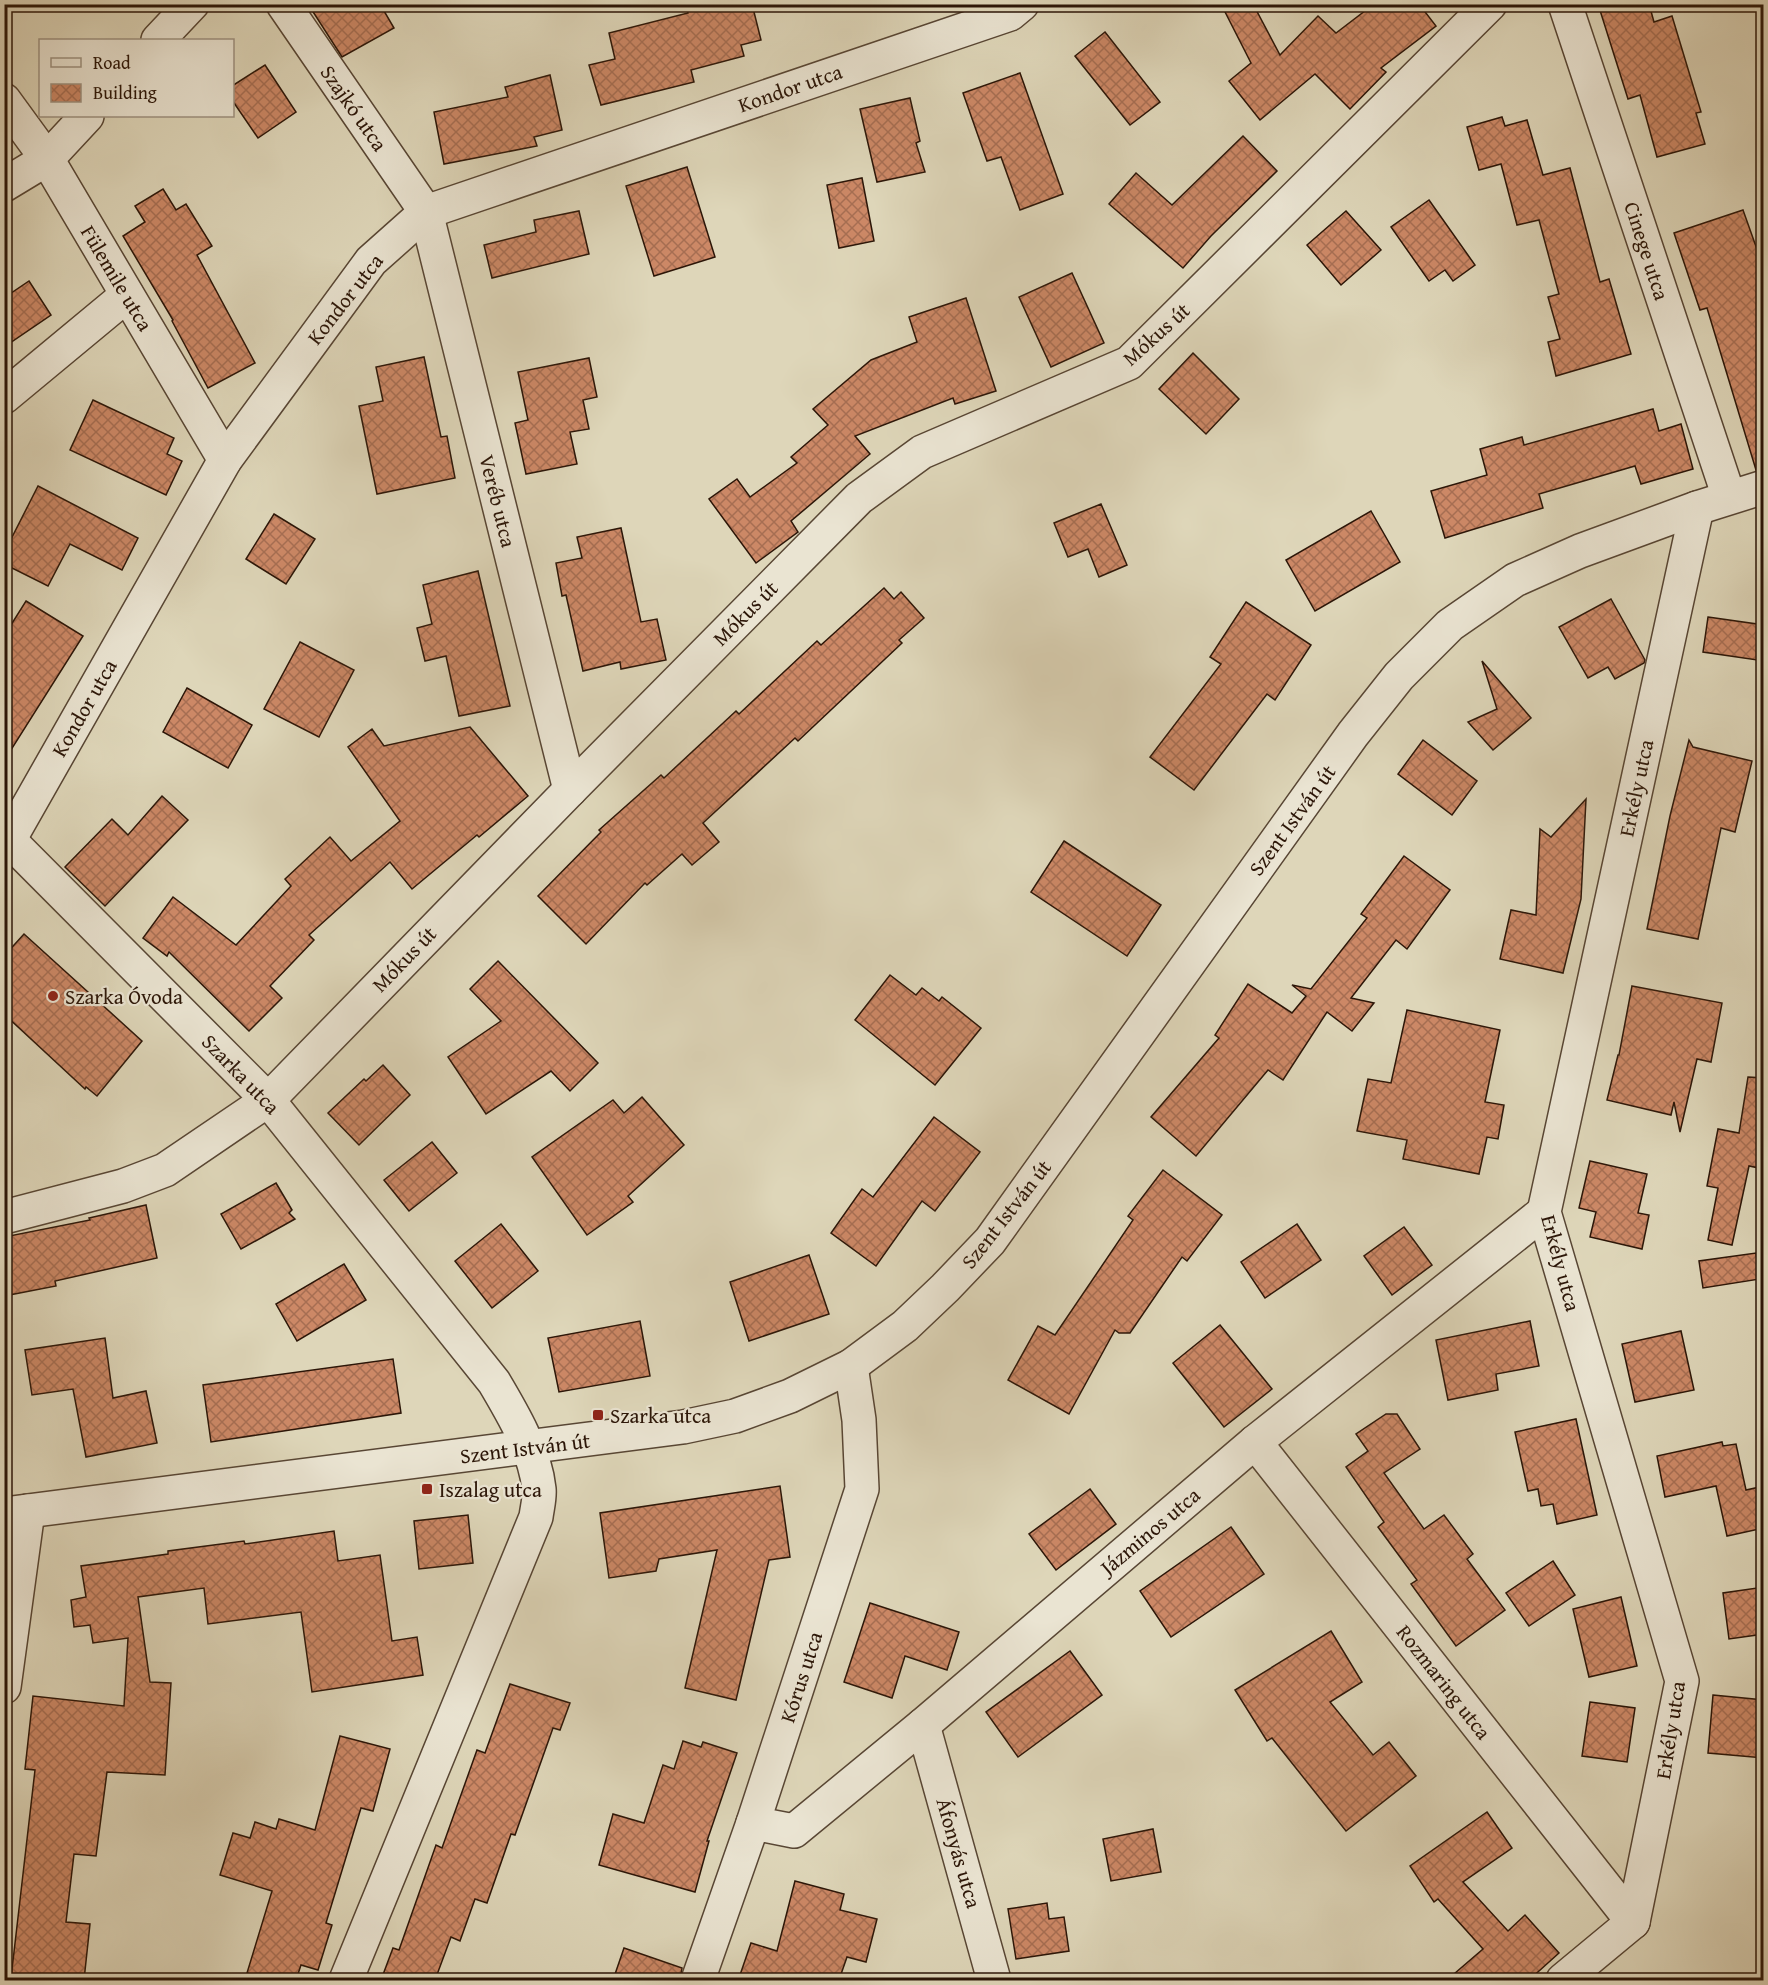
<svg xmlns="http://www.w3.org/2000/svg" width="1768" height="1985" font-family="'Gentium Book Plus',serif">
	<defs>
		<pattern id="building-cross-hatch" width="8" height="8" patternUnits="userSpaceOnUse" patternTransform="scale(1.5)"><rect width="8" height="8" fill="#c86"/><path d="M0 0l8 8M0 8l8-8" fill="none" stroke="#a66e52"/></pattern>
	</defs>
	<rect width="100%" height="100%" fill="#ded6b9"/>
	<filter id="stains"><feTurbulence type="fractalNoise" baseFrequency=".00333" numOctaves="4"/><feColorMatrix values="0 0 0 0 .2 0 0 0 0 .09 0 0 0 0 .02 0 0 0 .5 -.17"/></filter>
	<radialGradient id="worn" r=".72"><stop offset=".6" stop-color="#630" stop-opacity="0"/><stop offset="1" stop-color="#630" stop-opacity=".3"/></radialGradient>
	<!-- building -->
	<g fill="url(#building-cross-hatch)" stroke="#2c1608" stroke-width="1.5">
		<polygon points="308,4 380,4 394,28 342,57"/>
		<polygon points="686,4 752,4 761,40 741,45 744,56 691,70 694,82 601,105 589,65 615,59 609,33 688,13"/>
		<polygon points="1221,4 1253,4 1280,55 1318,16 1336,33 1374,4 1419,4 1436,26 1381,68 1386,72 1350,109 1315,74 1260,120 1229,81 1251,63"/>
		<polygon points="1598,4 1649,4 1654,22 1672,16 1701,112 1696,113 1705,144 1657,157 1640,95 1628,99"/>
		<polygon points="1105,32 1160,102 1130,125 1075,56"/>
		<polygon points="265,65 296,112 258,138 232,100 232,86"/>
		<polygon points="1020,73 1063,194 1020,210 1001,157 987,161 963,93"/>
		<polygon points="550,75 562,130 534,137 537,146 444,164 434,112 508,97 505,87"/>
		<polygon points="910,98 920,141 916,143 925,172 877,182 860,109"/>
		<polygon points="1502,117 1505,126 1527,120 1543,175 1570,168 1600,282 1609,279 1631,354 1556,376 1548,342 1560,339 1548,297 1559,294 1539,220 1517,225 1501,164 1479,170 1467,127"/>
		<polygon points="1243,136 1277,171 1211,236 1183,268 1109,204 1136,173 1172,205"/>
		<polygon points="687,167 715,257 654,276 626,186"/>
		<polygon points="862,178 874,241 839,248 827,185"/>
		<polygon points="163,189 176,210 186,204 212,246 197,255 255,363 208,388 172,321 173,320 123,236 145,222 135,206"/>
		<polygon points="1429,200 1475,265 1453,281 1445,270 1429,281 1391,227"/>
		<polygon points="1743,210 1764,269 1764,469 1756,470 1707,308 1700,310 1674,233"/>
		<polygon points="579,211 589,254 492,278 484,245 536,232 534,220"/>
		<polygon points="1346,211 1381,250 1341,285 1307,245"/>
		<polygon points="1072,273 1104,343 1051,367 1019,297"/>
		<polygon points="29,281 51,315 4,347 4,298"/>
		<polygon points="966,298 996,391 955,404 953,398 855,436 870,454 791,521 798,532 756,563 709,499 737,479 750,497 797,463 791,457 828,425 813,409 871,360 917,342 909,317"/>
		<polygon points="1193,353 1239,399 1206,434 1159,389"/>
		<polygon points="424,357 441,437 447,436 455,478 377,494 359,406 383,401 376,367"/>
		<polygon points="589,358 597,397 583,400 589,429 570,432 577,464 526,474 515,423 528,420 518,372"/>
		<polygon points="93,400 174,438 167,454 182,461 166,495 70,450"/>
		<polygon points="1653,409 1659,431 1681,424 1693,469 1641,484 1635,466 1539,494 1543,508 1445,538 1431,491 1487,475 1480,449 1522,437 1524,445"/>
		<polygon points="38,486 138,538 122,570 70,544 48,586 4,564 4,553"/>
		<polygon points="1101,504 1127,565 1099,577 1088,549 1068,557 1054,523"/>
		<polygon points="1371,511 1400,562 1315,611 1286,560"/>
		<polygon points="274,514 315,539 286,584 246,559"/>
		<polygon points="621,528 641,622 657,619 666,660 621,669 620,662 583,671 566,595 562,596 556,563 582,558 577,537"/>
		<polygon points="478,571 510,706 459,716 446,656 425,661 417,628 432,624 423,585"/>
		<polygon points="884,588 894,599 901,592 924,618 899,640 902,643 798,741 795,738 703,823 719,842 692,865 682,854 647,885 645,883 586,944 538,896 601,832 599,830 661,775 664,778 736,711 739,714 817,641 821,645"/>
		<polygon points="1611,599 1645,660 1644,663 1615,679 1608,667 1588,678 1559,627"/>
		<polygon points="26,601 83,636 4,761 4,636"/>
		<polygon points="1246,602 1311,645 1275,700 1267,694 1194,790 1150,757 1221,664 1210,657"/>
		<polygon points="1708,617 1764,625 1764,661 1703,652"/>
		<polygon points="300,642 354,670 319,737 264,709"/>
		<polygon points="1482,661 1531,718 1493,750 1468,722 1497,709"/>
		<polygon points="187,688 252,725 228,768 163,732"/>
		<polygon points="470,727 528,796 479,837 477,835 412,889 390,862 309,935 314,940 270,986 282,998 249,1031 169,952 167,956 143,938 173,897 236,945 291,886 285,879 330,837 351,861 400,821 348,747 372,729 384,746"/>
		<polygon points="1423,740 1477,781 1452,815 1398,774"/>
		<polygon points="1689,740 1693,747 1752,761 1735,832 1721,828 1698,939 1647,929 1670,816"/>
		<polygon points="162,796 188,820 105,906 65,867 112,819 128,835"/>
		<polygon points="1586,799 1581,899 1563,973 1500,959 1511,910 1536,915 1540,829 1551,837"/>
		<polygon points="1064,841 1161,905 1127,956 1031,892"/>
		<polygon points="1404,856 1450,890 1407,949 1396,940 1351,998 1374,1003 1352,1031 1327,1012 1283,1080 1268,1070 1196,1156 1151,1117 1219,1038 1215,1035 1248,984 1292,1013 1306,996 1292,985 1311,989 1367,918 1361,914"/>
		<polygon points="24,934 142,1041 97,1096 86,1087 85,1089 4,1014 4,956"/>
		<polygon points="498,961 598,1063 570,1091 551,1071 486,1114 448,1057 501,1021 470,989"/>
		<polygon points="890,975 916,995 922,988 939,1001 942,997 981,1028 935,1085 855,1020"/>
		<polygon points="1632,986 1722,1003 1711,1062 1697,1059 1680,1132 1674,1102 1671,1115 1607,1100 1618,1055 1619,1055"/>
		<polygon points="1407,1010 1500,1030 1485,1102 1504,1105 1498,1139 1487,1137 1479,1174 1403,1159 1407,1140 1357,1131 1368,1079 1391,1083"/>
		<polygon points="383,1065 410,1095 359,1145 328,1113 364,1079 366,1081"/>
		<polygon points="1748,1077 1764,1078 1764,1146 1759,1168 1749,1166 1732,1245 1708,1240 1718,1188 1707,1186 1718,1129 1739,1133"/>
		<polygon points="642,1097 684,1145 628,1196 633,1202 587,1235 532,1157 613,1100 624,1113"/>
		<polygon points="934,1117 980,1152 935,1211 922,1201 876,1266 831,1233 862,1189 873,1197"/>
		<polygon points="432,1142 457,1173 409,1211 384,1180"/>
		<polygon points="1590,1161 1647,1174 1638,1213 1649,1215 1642,1249 1590,1237 1596,1212 1579,1208"/>
		<polygon points="1163,1170 1222,1215 1187,1261 1182,1257 1130,1333 1119,1333 1115,1330 1069,1414 1008,1380 1038,1326 1055,1335 1133,1220 1128,1216"/>
		<polygon points="276,1183 292,1210 289,1213 295,1219 241,1249 221,1214"/>
		<polygon points="146,1205 157,1258 55,1281 56,1286 4,1296 4,1237 90,1220 89,1218"/>
		<polygon points="501,1224 538,1271 492,1308 455,1261"/>
		<polygon points="1297,1224 1321,1260 1265,1298 1241,1262"/>
		<polygon points="1404,1227 1432,1265 1392,1295 1364,1256"/>
		<polygon points="1756,1253 1760,1279 1703,1288 1699,1261"/>
		<polygon points="809,1255 829,1314 749,1341 730,1282"/>
		<polygon points="344,1264 366,1300 297,1341 276,1304"/>
		<polygon points="640,1321 650,1376 559,1392 548,1338"/>
		<polygon points="1530,1321 1539,1366 1496,1374 1498,1390 1448,1400 1436,1340"/>
		<polygon points="1220,1325 1272,1389 1224,1427 1173,1363"/>
		<polygon points="1681,1331 1694,1390 1635,1402 1622,1344"/>
		<polygon points="105,1338 113,1398 146,1391 157,1443 86,1457 73,1389 32,1395 25,1350"/>
		<polygon points="393,1359 401,1413 211,1442 203,1385"/>
		<polygon points="1386,1414 1397,1414 1420,1449 1384,1473 1424,1529 1444,1515 1473,1554 1467,1559 1505,1610 1456,1646 1411,1584 1417,1580 1378,1527 1384,1522 1346,1467 1368,1451 1356,1434"/>
		<polygon points="1576,1419 1597,1515 1557,1524 1553,1504 1541,1506 1538,1489 1528,1491 1515,1432"/>
		<polygon points="1722,1442 1723,1446 1736,1444 1746,1490 1764,1486 1764,1528 1727,1536 1716,1486 1665,1497 1657,1456"/>
		<polygon points="780,1486 790,1557 769,1560 736,1700 685,1688 717,1550 659,1559 656,1571 609,1578 600,1513"/>
		<polygon points="1090,1489 1116,1524 1056,1570 1029,1534"/>
		<polygon points="468,1515 473,1563 419,1569 414,1521"/>
		<polygon points="1231,1527 1264,1574 1171,1637 1140,1591"/>
		<polygon points="334,1531 338,1561 380,1555 392,1641 417,1637 423,1675 312,1692 301,1612 208,1624 204,1588 138,1597 150,1682 171,1683 165,1775 107,1772 96,1856 74,1854 66,1922 90,1924 84,1980 36,1980 11,1978 35,1770 25,1769 33,1696 124,1706 128,1638 93,1643 90,1625 74,1627 71,1600 86,1597 81,1566 168,1554 168,1551 244,1541 245,1544"/>
		<polygon points="1553,1561 1575,1595 1529,1626 1506,1593"/>
		<polygon points="1764,1587 1764,1634 1729,1639 1723,1593"/>
		<polygon points="1621,1597 1637,1666 1589,1677 1573,1609"/>
		<polygon points="870,1603 959,1632 947,1670 905,1656 892,1698 844,1682"/>
		<polygon points="1331,1631 1362,1682 1330,1702 1373,1755 1389,1742 1416,1776 1346,1831 1272,1738 1267,1741 1235,1690"/>
		<polygon points="1070,1651 1102,1695 1018,1757 986,1712"/>
		<polygon points="510,1684 570,1703 560,1730 553,1728 515,1835 511,1834 487,1903 475,1899 460,1941 451,1937 435,1980 381,1980 393,1948 399,1950 436,1845 442,1848 477,1750 485,1753"/>
		<polygon points="1713,1695 1764,1700 1764,1758 1708,1753"/>
		<polygon points="1590,1702 1635,1708 1627,1762 1582,1756"/>
		<polygon points="340,1736 390,1749 373,1811 361,1808 326,1923 332,1925 318,1970 301,1965 296,1980 269,1980 247,1973 272,1891 220,1875 233,1833 250,1838 255,1822 276,1829 279,1819 315,1830"/>
		<polygon points="683,1741 701,1747 703,1742 737,1753 707,1841 709,1841 695,1892 599,1865 613,1814 644,1823 663,1765 674,1769"/>
		<polygon points="1487,1812 1512,1848 1463,1882 1508,1931 1525,1915 1559,1953 1529,1980 1447,1980 1483,1949 1438,1899 1434,1902 1410,1866"/>
		<polygon points="1153,1829 1161,1872 1111,1881 1103,1839"/>
		<polygon points="795,1881 844,1894 840,1910 877,1919 866,1962 847,1957 839,1980 758,1980 740,1975 751,1943 777,1951"/>
		<polygon points="1047,1903 1049,1919 1064,1917 1069,1951 1016,1959 1008,1909"/>
		<polygon points="624,1948 682,1968 680,1980 613,1980"/>
	</g>
	<g fill="none" stroke-linecap="round" stroke-linejoin="round">
		<defs>
			<g id="minor">
				<polyline points="283,4 426,212 570,790"/>
				<polyline points="1565,4 1729,497"/>
				<polyline points="158,40 192,4"/>
				<polyline points="4,100 47,159 225,460"/>
				<polyline points="4,185 47,159 87,116"/>
				<polyline points="4,397 127,295"/>
				<path d="M 9,840 L 268,1100 L 494,1382 C 513,1414 535,1451 539,1489 C 540,1498 537,1508 536,1517 L 346,1980"/>
				<polyline points="4,843 9,840 225,460 371,261 426,212 1010,14 1022,4"/>
				<polyline points="4,1217 123,1186 165,1170 268,1100 570,790 859,498 922,452 1129,363 1490,4"/>
				<polyline points="1255,1442 1633,1922"/>
				<polyline points="4,1687 28,1511"/>
				<polyline points="923,1725 994,1980"/>
				<polyline points="753,1823 794,1831 923,1725 1255,1442 1544,1212"/>
				<polyline points="698,1980 753,1823 862,1489 859,1420 851,1366"/>
				<polyline points="1563,1980 1633,1922 1682,1681 1544,1212 1697,508"/>
			</g>
			<polyline id="tertiary" points="4,1514 683,1427 735,1416 790,1396 851,1366 905,1326 945,1288 990,1241 1353,734 1399,676 1450,625 1515,580 1580,551 1697,508 1764,487"/>
		</defs>
		<!-- minor casing -->
		<use href="#minor" stroke="#584634" stroke-width="36"/>
		<!-- tertiary casing -->
		<use href="#tertiary" stroke="#584634" stroke-width="36"/>
		<!-- minor -->
		<use href="#minor" stroke="#eae4d2" stroke-width="33"/>
		<!-- tertiary -->
		<use href="#tertiary" stroke="#eae4d2" stroke-width="33"/>
	</g>
	<!-- markers -->
	<g fill="#8f2418" stroke="#eae4d2" stroke-width="2">
		<circle cx="53" cy="996" r="6"/>
		<rect x="592" y="1409" width="12" height="12" rx="3"/>
		<rect x="421" y="1483" width="12" height="12" rx="3"/>
	</g>
	<g text-anchor="middle" dominant-baseline="central" stroke-width="4.5" stroke-linejoin="round" paint-order="stroke">
		<!-- street labels -->
		<g font-size="21" fill="#2c1608" stroke="#eae4d2">
			<text transform="translate(790 88) rotate(-19)">Kondor utca</text>
			<text transform="translate(354 108) rotate(55)">Szajkó utca</text>
			<text transform="translate(1647 251) rotate(72)">Cinege utca</text>
			<text transform="translate(117 278) rotate(59)">Fülemile utca</text>
			<text transform="translate(345 299) rotate(-52)">Kondor utca</text>
			<text transform="translate(1156 334) rotate(-42)">Mókus út</text>
			<text transform="translate(498 501) rotate(76)">Veréb utca</text>
			<text transform="translate(745 613) rotate(-45)">Mókus út</text>
			<text transform="translate(84 708) rotate(-60)">Kondor utca</text>
			<text transform="translate(1636 788) rotate(-78)">Erkély utca</text>
			<text transform="translate(1292 820) rotate(-54)">Szent István út</text>
			<text transform="translate(404 959) rotate(-46)">Mókus út</text>
			<text transform="translate(241 1074) rotate(46)">Szarka utca</text>
			<text transform="translate(1006 1214) rotate(-52)">Szent István út</text>
			<text transform="translate(1561 1263) rotate(75)">Erkély utca</text>
			<text transform="translate(525 1448) rotate(-7)">Szent István út</text>
			<text transform="translate(1150 1531) rotate(-40)">Jázminos utca</text>
			<text transform="translate(801 1677) rotate(-72)">Kórus utca</text>
			<text transform="translate(1444 1682) rotate(52)">Rozmaring utca</text>
			<text transform="translate(1670 1730) rotate(-81)">Erkély utca</text>
			<text transform="translate(959 1853) rotate(74)">Áfonyás utca</text>
		</g>
		<!-- poi labels -->
		<g font-size="21" fill="#2c1608" stroke="#eae4d2" text-anchor="start">
			<text x="65" y="996">Szarka Óvoda</text>
			<text x="610" y="1415">Szarka utca</text>
			<text x="439" y="1489">Iszalag utca</text>
		</g>
	</g>
	<!-- margin -->
	<rect width="1768" height="1985" fill="none" stroke="#ded6b9" stroke-width="24"/>
	<rect x="6" y="6" width="1756" height="1973" fill="none" stroke="#2c1608" stroke-width="3"/>
	<rect x="12" y="12" width="1744" height="1961" fill="none" stroke="#2c1608" stroke-width="1.5"/>
	<!-- legend -->
	<rect x="39" y="39" width="195" height="78" fill="#eae4d2" stroke="#9e9281" stroke-width="1.5"/>
	<rect x="51" y="58" width="30" height="9" fill="#eae4d2" stroke="#9e9281" stroke-width="1.5"/>
	<text x="93" y="69" font-size="18" fill="#2c1608">Road</text>
	<rect x="51" y="84" width="30" height="18" fill="url(#building-cross-hatch)" stroke="#9e9281" stroke-width="1.5"/>
	<text x="93" y="99" font-size="18" fill="#2c1608">Building</text>
	<rect width="100%" height="100%" filter="url(#stains)"/>
	<rect width="100%" height="100%" fill="url(#worn)"/>
</svg>
